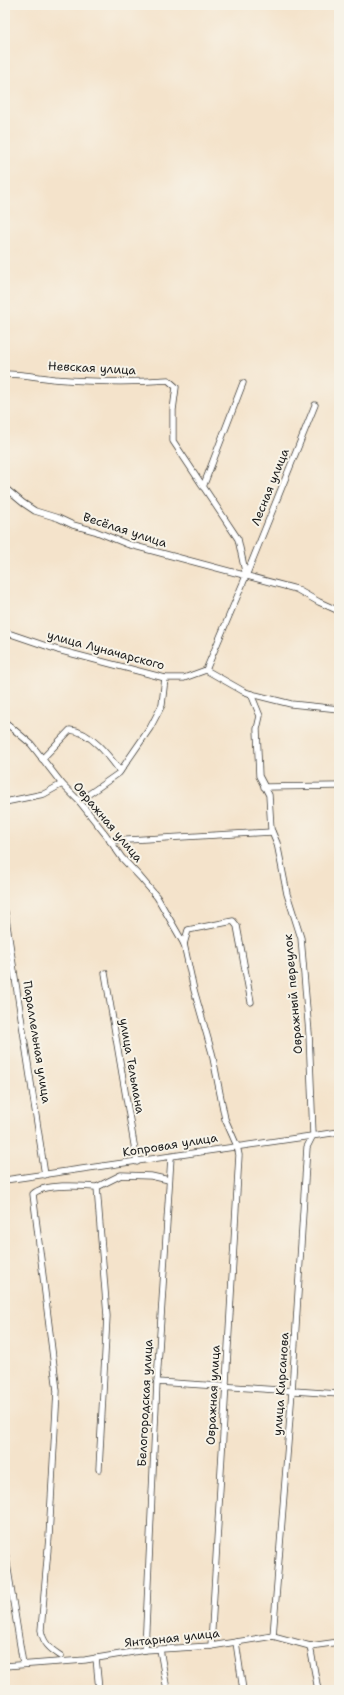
<svg xmlns="http://www.w3.org/2000/svg" width="344" height="1695" font-family="'Shantell Sans',sans-serif">
	<rect width="100%" height="100%" fill="#f7f3e8"/>
	<filter id="ink" filterUnits="userSpaceOnUse"><feTurbulence type="fractalNoise" baseFrequency=".025" numOctaves="2"/><feDisplacementMap in="SourceGraphic" scale="8" xChannelSelector="R" yChannelSelector="G"/><feConvolveMatrix kernelMatrix="1 2 1 2 8 2 1 2 1" color-interpolation-filters="sRGB"/></filter>
	<filter id="wash" filterUnits="userSpaceOnUse"><feTurbulence type="fractalNoise" baseFrequency=".012" numOctaves="4" result="noise"/><feDisplacementMap in="SourceGraphic" scale="16" xChannelSelector="R" yChannelSelector="G"/><feGaussianBlur stdDeviation="0.9" result="paint"/><feColorMatrix in="noise" values="0 0 0 0 0 0 0 0 0 0 0 0 0 0 0 0 0 1.4 0 .05"/><feComposite in="paint" operator="in"/></filter>
	<g filter="url(#wash)">
		<rect width="100%" height="100%" fill="#f4e3cb"/>
	</g>
	<g filter="url(#ink)">
		<g fill="none" stroke-linecap="round" stroke-linejoin="round">
			<defs>
				<g id="minor">
					<path d="M 5,374 C 22,374 37,377 54,379 C 92,382 130,383 168,380 L 176,387 L 173,410 L 173,441 L 238,539 L 246,576"/>
					<polyline points="203,487 243,383"/>
					<polyline points="5,488 23,503 35,511 58,518 73,525 95,531 127,544 296,589 319,602 339,611"/>
					<polyline points="5,632 58,650 165,678 184,678 206,670 243,691 251,694 291,704 339,709"/>
					<polyline points="206,670 246,576 315,405"/>
					<polyline points="251,694 260,716 257,729 259,776 269,795 271,829 277,843 287,894 301,938 309,1033 313,1135 307,1147 292,1391 273,1636"/>
					<polyline points="5,722 31,744 62,784 79,801 106,835 122,858 140,877 157,897 184,944"/>
					<path d="M 42,759 L 70,730 C 90,731 109,756 120,771"/>
					<polyline points="264,787 339,786"/>
					<polyline points="79,801 119,773 150,728 162,705 165,678"/>
					<polyline points="5,802 44,794 62,784"/>
					<polyline points="110,841 272,832"/>
					<polyline points="5,912 45,1175"/>
					<polyline points="105,973 137,1162"/>
					<polyline points="5,1180 339,1132"/>
					<polyline points="157,1382 339,1394"/>
					<polyline points="99,1469 107,1316 97,1187 121,1175 151,1176 169,1180"/>
					<polyline points="5,1551 23,1664"/>
					<polyline points="236,1642 243,1690"/>
					<polyline points="211,1646 239,1155 237,1146 225,1119 212,1053 194,990 184,944 188,930 233,921 237,926 251,1002"/>
					<polyline points="310,1646 318,1690"/>
					<polyline points="160,1649 167,1690"/>
					<polyline points="145,1650 157,1382 171,1157"/>
					<path d="M 61,1656 C 50,1649 43,1643 41,1630 L 49,1537 L 57,1391 L 33,1194 C 44,1183 82,1186 97,1187"/>
					<polyline points="96,1658 99,1690"/>
					<polyline points="5,1666 85,1660 145,1650 211,1646 273,1636 310,1646 339,1642"/>
				</g>
			</defs>
			<!-- minor casing -->
			<use href="#minor" stroke="#3c3a36" stroke-width="7"/>
			<!-- minor -->
			<use href="#minor" stroke="#fff" stroke-width="5.5"/>
		</g>
	</g>
	<g text-anchor="middle" dominant-baseline="central" stroke-width="4" stroke-linejoin="round" paint-order="stroke">
		<!-- street labels -->
		<g font-size="12" fill="#1c1c1c" stroke="#f7f3e8">
			<text transform="translate(92 368) rotate(3)">Невская улица</text>
			<text transform="translate(270 487) rotate(-68)">Лесная улица</text>
			<text transform="translate(125 530) rotate(18)">Весёлая улица</text>
			<text transform="translate(106 650) rotate(15)">улица Луначарского</text>
			<text transform="translate(108 822) rotate(50)">Овражная улица</text>
			<text transform="translate(293 994) rotate(-95)">Овражный переулок</text>
			<text transform="translate(37 1042) rotate(81)">Параллельная улица</text>
			<text transform="translate(132 1066) rotate(80)">улица Тельмана</text>
			<text transform="translate(170 1145) rotate(-9)">Копровая улица</text>
			<text transform="translate(281 1384) rotate(-86)">улица Кирсанова</text>
			<text transform="translate(213 1395) rotate(-87)">Овражная улица</text>
			<text transform="translate(145 1403) rotate(-87)">Белогородская улица</text>
			<text transform="translate(172 1638) rotate(-6)">Янтарная улица</text>
		</g>
	</g>
	<!-- margin -->
	<rect width="344" height="1695" fill="none" stroke="#f7f3e8" stroke-width="20"/>
</svg>
